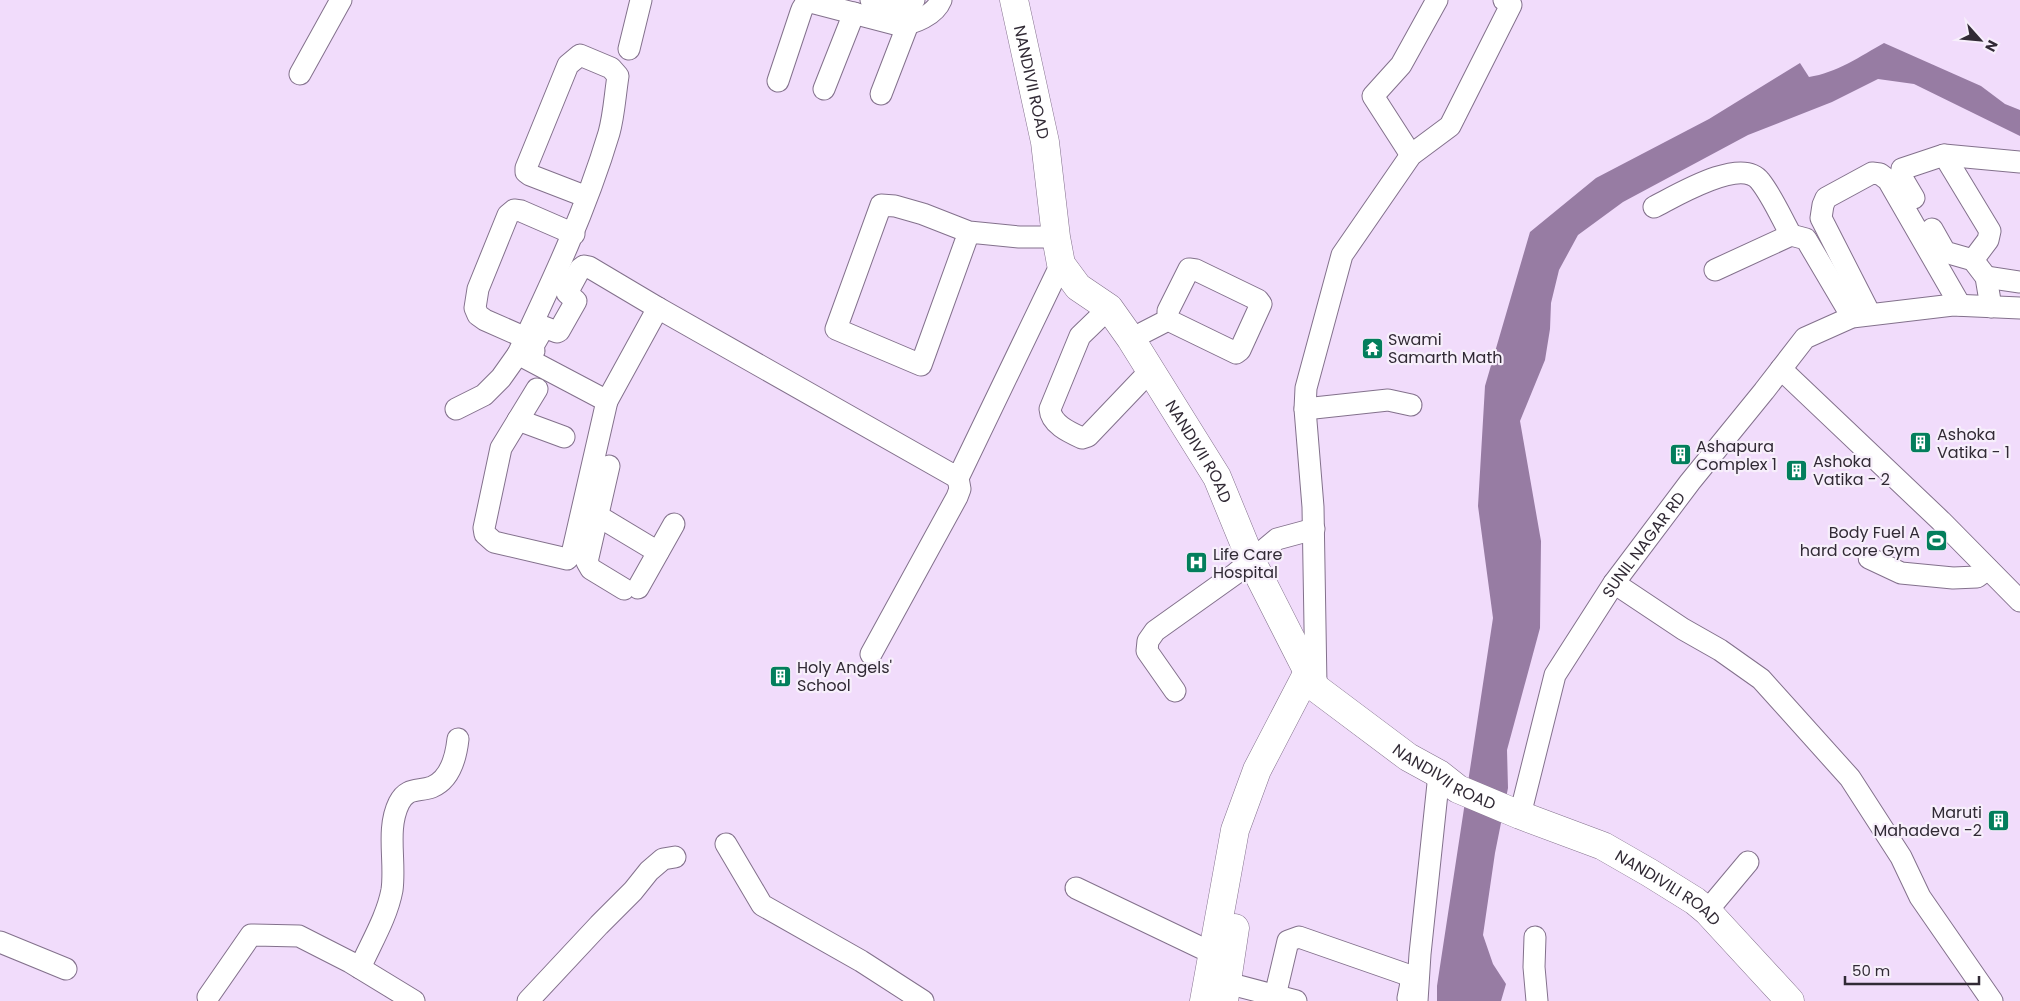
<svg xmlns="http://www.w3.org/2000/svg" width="2020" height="1001" font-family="Poppins,sans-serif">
	<rect width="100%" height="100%" fill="#f1dcfb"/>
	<!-- water -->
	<path fill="#977ca3" d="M 1884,43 L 1981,86 L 2005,104 L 2020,110 L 2020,136 L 1914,84 L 1878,79 L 1832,102 L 1748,135 L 1623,202 L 1578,235 L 1559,270 L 1551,303 L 1550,329 L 1545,360 L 1520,421 L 1541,541 L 1540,628 L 1507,750 L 1508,788 L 1495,853 L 1483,935 L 1493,964 L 1506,984 L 1501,1001 L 1437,1001 L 1437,986 L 1493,618 L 1478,506 L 1485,386 L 1530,232 L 1596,178 L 1709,119 L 1800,63 L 1809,77 C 1836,73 1861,56 1884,43 Z"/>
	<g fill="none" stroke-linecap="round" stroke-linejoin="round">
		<defs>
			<g id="street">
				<polyline points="871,0 901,9 911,4 914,0"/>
				<polyline points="629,49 641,0"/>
				<polyline points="300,74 341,0"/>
				<path d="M 778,81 L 801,12 C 803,6 805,4 811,2 L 899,25 C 914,24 935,15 941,0"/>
				<polyline points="824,89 854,13"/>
				<polyline points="881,94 908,24"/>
				<polyline points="1411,155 1373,96 1401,65 1437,0"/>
				<polyline points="1944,155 2020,162"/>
				<path d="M 587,197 L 530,175 L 526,172 L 526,168 L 568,65 L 580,55 L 611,68 L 618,76 C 615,95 614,115 609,133 C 586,210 552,282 518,354 L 607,401 L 658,308 L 958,478 L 1061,264"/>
				<polyline points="1914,198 1901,176 1902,169 1944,155 1990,231 1988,240 1973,260"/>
				<path d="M 1654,207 C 1676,196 1741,156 1760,181 C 1772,196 1781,217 1791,235 L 1806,239 L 1852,317"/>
				<polyline points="1932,229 1945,252 1973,260 1986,277 1991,307"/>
				<polyline points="969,232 921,365 836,329 881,205 895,206 923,214 969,232 1019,237 1056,237"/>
				<polyline points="1715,270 1791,235"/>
				<polyline points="1986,277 2020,282"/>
				<path d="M 1109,308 L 1080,336 L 1050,409 C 1051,424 1069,432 1082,438 L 1088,436 L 1150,371"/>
				<polyline points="1870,314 1821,218 1823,205 1826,198 1872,173 1880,174 1888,180 1960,305"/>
				<polyline points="526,338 485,320 478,315 475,308 478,289 508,215 514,210 521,211 574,234"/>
				<polyline points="1131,339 1168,320 1168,311 1189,269 1196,270 1258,300 1261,304 1240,350 1236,353 1168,320"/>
				<polyline points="534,351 533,346 544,327 557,332 559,331 576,301 567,293 580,269 584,266 589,267 658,308"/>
				<polyline points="1781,369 1941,521 2020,601"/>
				<polyline points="537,389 501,448 484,528 485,534 494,542 567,559 572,554 607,401"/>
				<polyline points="456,409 484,395 501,378 518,354"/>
				<polyline points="1305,409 1388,400 1411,405"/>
				<polyline points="518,420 564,437"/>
				<polyline points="609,466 587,562 591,569 624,589"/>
				<polyline points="588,510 658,552"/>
				<polyline points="1869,558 1901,573 1953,578 1977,577 1988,569"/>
				<polyline points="1614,583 1683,629 1720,650 1761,679 1850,778 1901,857 1920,897 1992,1001"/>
				<polyline points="638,588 674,524"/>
				<polyline points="871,654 957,497 960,489 958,478"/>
				<polyline points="1316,685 1313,507 1305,409 1306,388 1342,255 1411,155 1450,126 1511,5 1504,0"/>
				<polyline points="1175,691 1147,651 1148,641 1155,631 1235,574 1277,539 1314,529"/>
				<path id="s1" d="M 1520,815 L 1555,675 L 1614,583 L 1690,482 L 1764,391 L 1805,338 L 1852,317 L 1953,305 L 2020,308"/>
				<polyline points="726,844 762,905 861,961 923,1001"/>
				<polyline points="1076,888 1212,953"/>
				<polyline points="1707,911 1748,862"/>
				<polyline points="1535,937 1534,967 1537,1001"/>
				<polyline points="0,942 66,969"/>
				<path d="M 360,968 C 371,943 387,917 392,890 C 396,862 386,829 399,803 C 407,787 418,792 432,787 C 451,779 456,757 458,739"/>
				<polyline points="1227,983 1296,1001"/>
				<polyline points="1275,996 1288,941 1299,937 1408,975 1411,983 1408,998"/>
				<polyline points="208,997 251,935 299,936 350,962 414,1001"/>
				<polyline points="528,1001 599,925 633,891 649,871 663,859 675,857"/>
				<polyline points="1417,1001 1420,954 1439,774"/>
			</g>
			<g id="secondary">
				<path id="s2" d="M 1014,0 L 1045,142 L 1056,237 L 1061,264 L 1078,287 L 1109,308 L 1131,339 L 1217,477 L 1251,560 L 1316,688 L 1408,757 L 1439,774 L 1458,789 L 1520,815 L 1603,846 L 1650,873 L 1695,901 L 1707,911 L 1790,1001"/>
				<polyline points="1204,1001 1235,830 1257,770 1308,672"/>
				<polyline points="1224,1001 1235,928"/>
			</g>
		</defs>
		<!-- street casing -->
		<use href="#street" stroke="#83718c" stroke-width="23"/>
		<!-- secondary casing -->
		<use href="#secondary" stroke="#83718c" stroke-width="29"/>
		<!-- street -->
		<use href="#street" stroke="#fff" stroke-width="21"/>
		<!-- secondary -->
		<use href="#secondary" stroke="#fff" stroke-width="28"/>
	</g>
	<!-- icons -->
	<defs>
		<symbol id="temple-square" viewBox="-11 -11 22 22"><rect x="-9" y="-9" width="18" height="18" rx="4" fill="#037e5c" stroke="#f7effb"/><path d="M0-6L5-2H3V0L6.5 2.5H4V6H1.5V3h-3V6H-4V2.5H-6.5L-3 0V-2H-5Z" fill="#fff"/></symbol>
		<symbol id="building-square" viewBox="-11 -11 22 22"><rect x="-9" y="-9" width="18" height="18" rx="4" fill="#037e5c" stroke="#f7effb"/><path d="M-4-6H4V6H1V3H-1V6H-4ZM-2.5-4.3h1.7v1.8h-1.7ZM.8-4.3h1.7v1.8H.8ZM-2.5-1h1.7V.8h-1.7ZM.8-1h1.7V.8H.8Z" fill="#fff"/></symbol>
		<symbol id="stadium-square" viewBox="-11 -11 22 22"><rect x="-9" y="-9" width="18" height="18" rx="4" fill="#037e5c" stroke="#f7effb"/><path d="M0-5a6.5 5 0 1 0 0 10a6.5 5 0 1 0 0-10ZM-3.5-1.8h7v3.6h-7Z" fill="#fff"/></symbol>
		<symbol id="hospital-square" viewBox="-11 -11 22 22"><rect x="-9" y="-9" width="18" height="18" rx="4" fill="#037e5c" stroke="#f7effb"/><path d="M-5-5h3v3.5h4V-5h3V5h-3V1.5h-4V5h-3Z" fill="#fff"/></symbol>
	</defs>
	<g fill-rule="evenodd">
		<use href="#temple-square" x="1360" y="336" width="25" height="25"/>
		<use href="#building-square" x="1908" y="430" width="25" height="25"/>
		<use href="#building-square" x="1668" y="442" width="25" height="25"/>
		<use href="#building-square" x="1784" y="458" width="25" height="25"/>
		<use href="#stadium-square" x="1924" y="528" width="25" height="25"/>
		<use href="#hospital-square" x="1184" y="550" width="25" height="25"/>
		<use href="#building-square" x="768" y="664" width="25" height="25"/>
		<use href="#building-square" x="1986" y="808" width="25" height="25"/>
	</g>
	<g text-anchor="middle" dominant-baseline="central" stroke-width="4.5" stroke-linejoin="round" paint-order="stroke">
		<!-- street labels -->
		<g font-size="16" fill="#312a35" stroke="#f7effb">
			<text stroke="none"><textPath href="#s2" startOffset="84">NANDIVII ROAD</textPath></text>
			<text stroke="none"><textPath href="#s2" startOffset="504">NANDIVII ROAD</textPath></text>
			<text stroke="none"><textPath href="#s1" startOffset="302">SUNIL NAGAR RD</textPath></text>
			<text stroke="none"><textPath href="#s2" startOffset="925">NANDIVII ROAD</textPath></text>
			<text stroke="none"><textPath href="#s2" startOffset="1176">NANDIVILI ROAD</textPath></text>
		</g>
		<!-- poi labels -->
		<g font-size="16" fill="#312a35" stroke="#f7effb" text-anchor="start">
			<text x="1388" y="339">Swami<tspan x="1388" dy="18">Samarth Math</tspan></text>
			<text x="1937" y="434">Ashoka<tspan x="1937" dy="18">Vatika - 1</tspan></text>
			<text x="1696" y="446">Ashapura<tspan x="1696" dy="18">Complex 1</tspan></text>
			<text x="1813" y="461">Ashoka<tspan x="1813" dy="18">Vatika - 2</tspan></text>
			<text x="1920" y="532" text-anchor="end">Body Fuel A<tspan x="1920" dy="18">hard core Gym</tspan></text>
			<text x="1213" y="554">Life Care<tspan x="1213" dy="18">Hospital</tspan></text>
			<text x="797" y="667">Holy Angels'<tspan x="797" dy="18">School</tspan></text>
			<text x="1982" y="812" text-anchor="end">Maruti<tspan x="1982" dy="18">Mahadeva -2</tspan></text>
		</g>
	</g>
	<!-- north arrow -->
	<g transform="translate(1980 40) rotate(117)" stroke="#f7effb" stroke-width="4" paint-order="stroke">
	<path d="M0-4L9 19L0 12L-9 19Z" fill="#312a35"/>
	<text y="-8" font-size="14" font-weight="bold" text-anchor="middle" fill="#312a35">N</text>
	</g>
	<!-- scale -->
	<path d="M1845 976v8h134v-8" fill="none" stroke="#312a35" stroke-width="2.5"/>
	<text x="1852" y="976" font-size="15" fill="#312a35" stroke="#f7effb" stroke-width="4" paint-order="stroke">50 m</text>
</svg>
